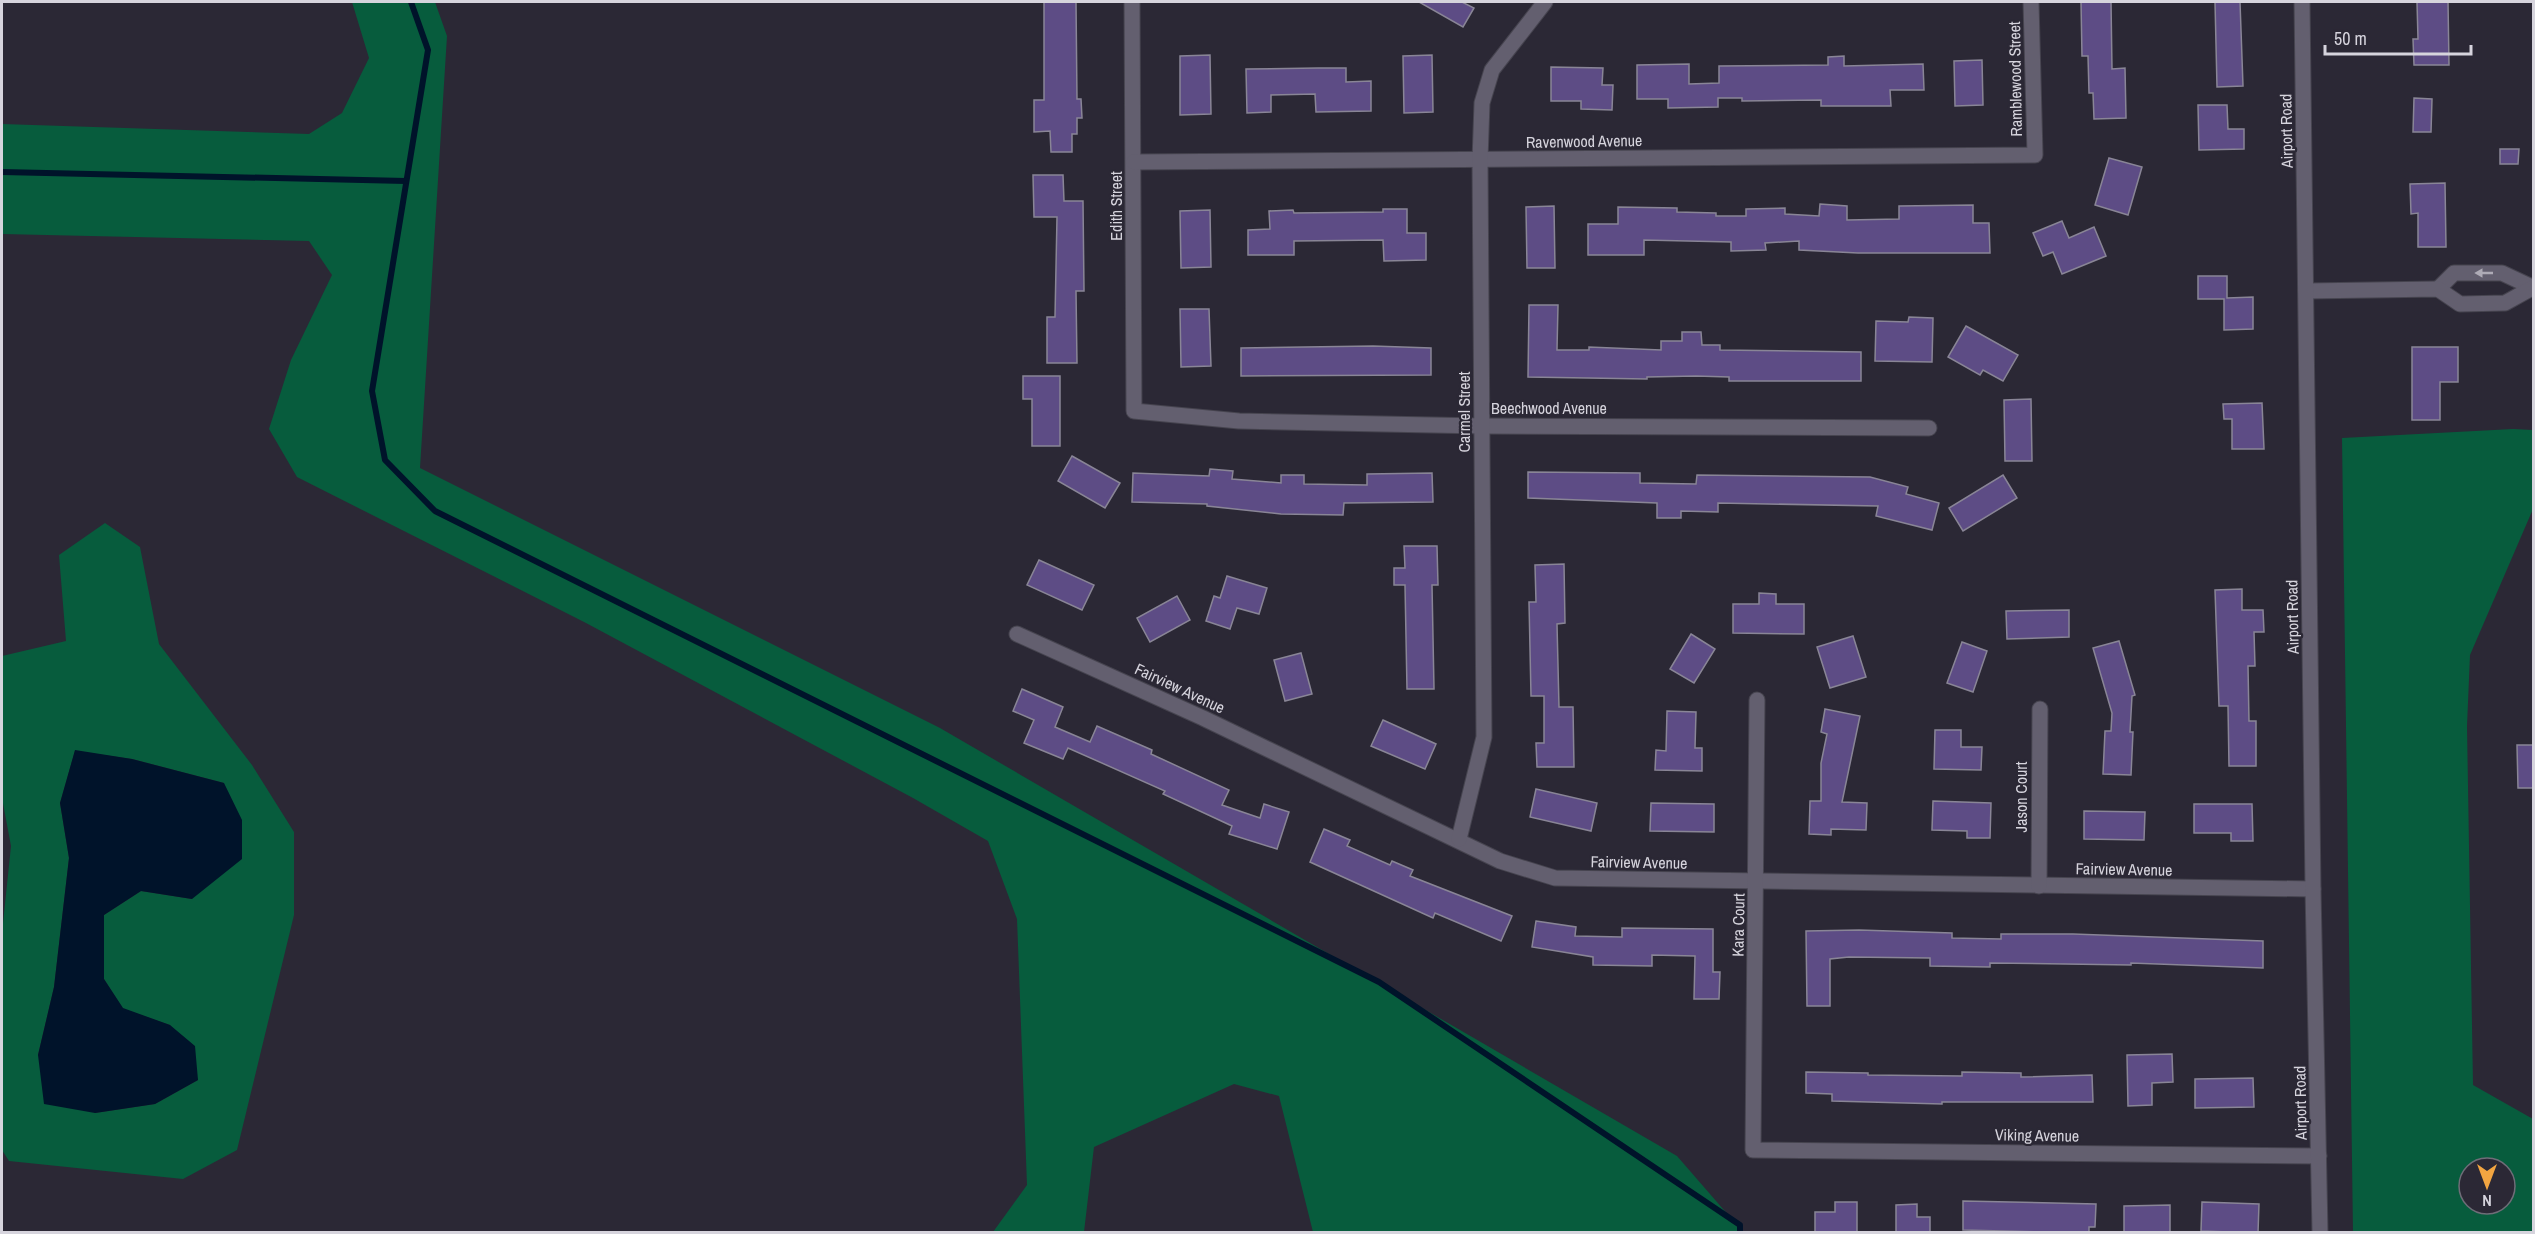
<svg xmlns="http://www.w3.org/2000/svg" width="2535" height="1234" font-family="'Archivo Narrow',sans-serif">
	<rect width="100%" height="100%" fill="#2b2835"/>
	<!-- green -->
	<g fill="#075c3d" fill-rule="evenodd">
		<polygon points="352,2 435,2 447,36 420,468 940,728 1677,1156 1743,1232 1313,1232 1279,1096 1234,1084 1094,1147 1084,1232 993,1232 1027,1185 1017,919 988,841 913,798 586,623 297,477 269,429 291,360 332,275 309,241 2,234 2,124 309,134 342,113 369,58"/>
		<path d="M 2513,429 L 2533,430 L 2533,509 L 2470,655 L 2467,726 L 2473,1085 L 2533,1119 L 2533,1232 L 2353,1232 L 2342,438 ZM 2469,1168 L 2505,1168 L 2505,1204 L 2469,1204 Z"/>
		<path d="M 105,523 L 140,547 L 159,644 L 252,765 L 294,832 L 294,915 L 237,1150 L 183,1179 L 9,1161 L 2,1150 L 2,933 L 11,846 L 2,798 L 2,656 L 66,641 L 59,555 ZM 75,751 L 132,759 L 224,783 L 192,899 L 141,891 L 104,915 L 104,979 L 123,1009 L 170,1025 L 198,1080 L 155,1104 L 95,1113 L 38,1055 L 54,987 L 69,858 L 60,803 Z"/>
	</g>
	<!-- water -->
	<polygon fill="#00132a" points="75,750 132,759 224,783 242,820 242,859 192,899 141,891 104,915 104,979 123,1008 170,1025 195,1046 198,1080 155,1104 95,1113 44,1104 38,1055 54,987 69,858 60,803"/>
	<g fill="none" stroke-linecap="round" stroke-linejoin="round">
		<!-- stream -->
		<g stroke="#00132a" stroke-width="6">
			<polyline points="411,2 428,50 372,391 385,460 435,511 1379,982 1740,1225 1740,1232"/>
			<polyline points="2,172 406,181"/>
		</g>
	</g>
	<!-- building -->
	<g fill="#5d4c85" stroke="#898596" stroke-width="1.5">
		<polygon points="1044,2 1076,2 1077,99 1081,99 1082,118 1077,118 1077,134 1072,134 1072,152 1051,152 1050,131 1034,132 1034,100 1044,100"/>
		<polygon points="1419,2 1462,2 1474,8 1463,27"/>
		<polygon points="2081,2 2111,2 2112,69 2125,68 2126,118 2094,119 2093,93 2089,93 2088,56 2082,56"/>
		<polygon points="2215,2 2240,2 2243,86 2217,87"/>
		<polygon points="2417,2 2448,2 2449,65 2414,65 2413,39 2418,39"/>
		<polygon points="1210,55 1211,114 1180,115 1180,56"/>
		<polygon points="1432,55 1433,112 1404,113 1403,56"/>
		<polygon points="1844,56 1844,66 1923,64 1924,90 1890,90 1891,106 1821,106 1821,100 1742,101 1742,98 1718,98 1718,107 1668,108 1668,99 1637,99 1637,65 1689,64 1689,84 1719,83 1719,66 1828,65 1828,57"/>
		<polygon points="1982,60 1983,105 1955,106 1954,61"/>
		<polygon points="1551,67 1603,68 1602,85 1613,85 1612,110 1581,109 1581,101 1551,101"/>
		<polygon points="1318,68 1346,68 1346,82 1371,81 1371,111 1316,112 1315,94 1271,95 1271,112 1247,113 1246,69"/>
		<polygon points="2414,98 2432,99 2431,132 2413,132"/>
		<polygon points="2198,105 2227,105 2228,129 2244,129 2244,149 2199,150"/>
		<polygon points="2500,149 2519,149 2518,164 2500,164"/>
		<polygon points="2109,158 2142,167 2128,215 2095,205"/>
		<polygon points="1033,175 1063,175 1064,201 1083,201 1084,291 1076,291 1077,363 1047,363 1047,317 1055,317 1057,217 1034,217"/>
		<polygon points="2445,183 2446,247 2418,247 2418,213 2411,214 2410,184"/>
		<polygon points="1820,204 1847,206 1847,220 1899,219 1899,206 1973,205 1973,223 1989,223 1990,253 1858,253 1799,250 1799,241 1765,243 1766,250 1731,251 1731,242 1644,240 1644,255 1588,255 1588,224 1618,224 1618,207 1677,208 1677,212 1716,213 1716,216 1746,216 1746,209 1785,208 1785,214 1819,216"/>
		<polygon points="1554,206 1555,268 1527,268 1526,207"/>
		<polygon points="1383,209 1407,209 1407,233 1426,233 1426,260 1384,261 1383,240 1294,241 1294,255 1248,255 1248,230 1270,229 1269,211 1293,210 1294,213 1383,212"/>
		<polygon points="1210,210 1211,267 1181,268 1180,211"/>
		<polygon points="2062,221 2069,238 2094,227 2106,256 2062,274 2053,252 2043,256 2033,233"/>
		<polygon points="2198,276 2227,276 2227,298 2253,297 2253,329 2224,330 2224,299 2198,299"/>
		<polygon points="1529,305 1558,305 1557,350 1589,350 1589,347 1661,350 1661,341 1682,341 1682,332 1701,332 1702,345 1720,345 1720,350 1861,352 1861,381 1729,381 1729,377 1696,376 1647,377 1647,379 1528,377"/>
		<polygon points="1180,309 1209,309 1211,366 1181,367"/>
		<polygon points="1909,317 1933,318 1932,362 1875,361 1876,321 1908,322"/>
		<polygon points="1966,326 2018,355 2003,381 1983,370 1980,375 1948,357"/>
		<polygon points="1373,346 1431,348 1431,375 1241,376 1241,348"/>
		<polygon points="2412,347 2458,347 2458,382 2440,382 2440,420 2412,420"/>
		<polygon points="1023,376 1060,376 1060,446 1032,446 1032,399 1023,399"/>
		<polygon points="2031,399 2032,461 2005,461 2004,400"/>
		<polygon points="2262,403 2264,449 2232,449 2232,419 2224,419 2223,404"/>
		<polygon points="1072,456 1120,483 1105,508 1058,481"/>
		<polygon points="1210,469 1233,471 1232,479 1281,483 1281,475 1304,475 1304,484 1367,485 1367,474 1432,473 1433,502 1344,503 1343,515 1281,514 1207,506 1207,504 1132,502 1133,473 1209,476"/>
		<polygon points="1528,472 1640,473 1640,483 1696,484 1697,475 1870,477 1908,487 1906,494 1939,503 1932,530 1876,516 1878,506 1718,503 1718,512 1681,511 1681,518 1657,518 1657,503 1528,498"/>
		<polygon points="2003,475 2017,498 1963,531 1949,508"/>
		<polygon points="1404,546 1437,546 1438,585 1432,585 1434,689 1407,689 1405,585 1394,585 1394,568 1405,568"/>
		<polygon points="1039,560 1094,585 1082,610 1027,585"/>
		<polygon points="1564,564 1565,623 1557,624 1559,707 1573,707 1574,767 1537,767 1536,743 1544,743 1544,696 1531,696 1529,602 1536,602 1535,565"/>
		<polygon points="1227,576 1267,588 1259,614 1237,608 1230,629 1206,621 1214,596 1220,598"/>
		<polygon points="2242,589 2242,610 2263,610 2264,632 2254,632 2255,666 2248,666 2249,721 2256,721 2256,766 2229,766 2228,706 2219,706 2215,590"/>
		<polygon points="1759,593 1776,594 1776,604 1804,604 1804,634 1733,633 1733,604 1759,604"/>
		<polygon points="1177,596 1190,620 1150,642 1137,618"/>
		<polygon points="2069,610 2069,637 2007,639 2006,611"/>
		<polygon points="1691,634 1715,649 1694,683 1670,669"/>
		<polygon points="1853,636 1866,677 1830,688 1817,647"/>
		<polygon points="2119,641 2135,695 2132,696 2130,732 2133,732 2131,775 2103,774 2105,731 2111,731 2112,713 2093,648"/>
		<polygon points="1962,642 1987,651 1973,692 1947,683"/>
		<polygon points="1301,653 1312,694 1285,701 1274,660"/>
		<polygon points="1022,689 1063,707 1055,727 1090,742 1097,726 1152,750 1151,754 1229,790 1222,805 1260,818 1264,804 1289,812 1277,849 1229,834 1232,826 1163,794 1165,791 1068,748 1063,759 1024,743 1034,720 1013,711"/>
		<polygon points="1825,709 1860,716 1842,802 1867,803 1866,830 1831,829 1831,835 1809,834 1810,801 1821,801 1821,763 1827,734 1821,732"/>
		<polygon points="1667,711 1696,712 1695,748 1702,748 1702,771 1655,770 1656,750 1666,751"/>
		<polygon points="1383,720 1436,744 1425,769 1371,746"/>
		<polygon points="1935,730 1961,730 1961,747 1982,747 1981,770 1934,769"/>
		<polygon points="2517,745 2534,745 2534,788 2518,788"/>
		<polygon points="1536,789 1597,803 1591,831 1530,817"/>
		<polygon points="1933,801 1991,803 1990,838 1967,838 1967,831 1932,830"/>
		<polygon points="1651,803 1714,804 1714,832 1650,831"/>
		<polygon points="2194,804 2252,804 2253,841 2231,841 2231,833 2194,833"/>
		<polygon points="2084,811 2145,812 2144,840 2084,839"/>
		<polygon points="1324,829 1350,840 1347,846 1390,865 1392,861 1413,870 1410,876 1512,916 1501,941 1435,913 1433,918 1310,862"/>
		<polygon points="1536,921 1576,927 1575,936 1622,937 1622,928 1713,929 1713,972 1720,972 1719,999 1694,999 1695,956 1652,955 1652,966 1593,965 1593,957 1532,947"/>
		<polygon points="1859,930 1952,933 1952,938 2001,939 2001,934 2073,934 2263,941 2263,968 2131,963 2131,965 1990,963 1990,967 1930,966 1930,958 1849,957 1830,959 1830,1006 1807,1006 1806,931"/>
		<polygon points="2172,1054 2173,1082 2152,1083 2152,1105 2128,1106 2127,1055"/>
		<polygon points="1806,1072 1868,1073 1868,1075 1962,1076 1962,1072 2021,1073 2021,1077 2092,1075 2093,1102 1942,1102 1942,1104 1832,1101 1832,1094 1806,1093"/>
		<polygon points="2253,1078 2254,1107 2195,1108 2195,1079"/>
		<polygon points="1963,1201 2096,1204 2095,1227 2089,1227 2089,1233 1963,1230"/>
		<polygon points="1835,1202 1857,1202 1857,1233 1815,1232 1815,1212 1835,1212"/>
		<polygon points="2202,1202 2259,1204 2258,1233 2201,1231"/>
		<polygon points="1917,1204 1917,1217 1930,1217 1930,1233 1896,1233 1896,1205"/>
		<polygon points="2170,1205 2170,1233 2124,1233 2124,1206"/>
	</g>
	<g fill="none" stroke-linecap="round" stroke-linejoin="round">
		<defs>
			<g id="street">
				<polyline points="1132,2 1134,411 1239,421 1482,426 1929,428"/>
				<polyline points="1134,162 2035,155 2031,2"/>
				<polyline points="2438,289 2454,273 2502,273 2534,288"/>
				<polyline points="2306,291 2438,289 2460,304 2505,303 2532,288"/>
				<polyline points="1017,634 1203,718 1500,861 1555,878 2313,889"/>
				<polyline points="1757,700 1753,1150 2319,1156"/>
				<polyline points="1459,839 1484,737 1480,160 1482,103 1492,70 1545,2"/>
				<polyline points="2039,886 2040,709"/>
			</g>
			<polyline id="secondary" points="2302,2 2313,889 2320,1232"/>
		</defs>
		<!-- street casing -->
		<use href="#street" stroke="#46444f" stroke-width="17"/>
		<!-- secondary casing -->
		<use href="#secondary" stroke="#46444f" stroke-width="17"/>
		<!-- street -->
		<use href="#street" stroke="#635f6f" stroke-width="15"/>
		<!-- secondary -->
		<use href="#secondary" stroke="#635f6f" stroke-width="15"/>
	</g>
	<!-- one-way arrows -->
	<defs><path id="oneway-solid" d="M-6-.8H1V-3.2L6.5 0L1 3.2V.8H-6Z" transform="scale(1.5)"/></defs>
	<use fill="#aeabb6" href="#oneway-solid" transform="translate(2484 273) rotate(180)"/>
	<g text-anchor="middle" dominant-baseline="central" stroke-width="4.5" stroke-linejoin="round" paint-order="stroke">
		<!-- street labels -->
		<g font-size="16" fill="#d6d4dd" stroke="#2b2835">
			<text transform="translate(2015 79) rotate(-91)">Ramblewood Street</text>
			<text transform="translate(2286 131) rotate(-91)">Airport Road</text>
			<text transform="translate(1584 141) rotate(-1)">Ravenwood Avenue</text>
			<text transform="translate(1116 206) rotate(-90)">Edith Street</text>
			<text x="1549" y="408">Beechwood Avenue</text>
			<text transform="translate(1464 412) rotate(-90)">Carmel Street</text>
			<text transform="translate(2292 617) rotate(-91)">Airport Road</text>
			<text transform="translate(1180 688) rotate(25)">Fairview Avenue</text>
			<text transform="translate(2021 797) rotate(-90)">Jason Court</text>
			<text transform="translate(1639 862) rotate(1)">Fairview Avenue</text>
			<text transform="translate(2124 869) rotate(1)">Fairview Avenue</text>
			<text transform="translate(1738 925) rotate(-89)">Kara Court</text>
			<text transform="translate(2300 1103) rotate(-91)">Airport Road</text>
			<text transform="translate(2037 1135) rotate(1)">Viking Avenue</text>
		</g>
	</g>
	<!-- border -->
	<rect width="2535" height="1234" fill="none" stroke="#d6d4dd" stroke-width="6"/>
	<!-- north arrow -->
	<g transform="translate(2487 1186) rotate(180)"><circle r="28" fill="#2b2835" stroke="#6f6d78" stroke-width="1.5"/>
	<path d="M0-4.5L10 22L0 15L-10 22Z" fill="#f2a541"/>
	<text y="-9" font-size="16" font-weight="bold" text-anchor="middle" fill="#d6d4dd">N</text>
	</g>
	<!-- scale -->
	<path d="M2325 45v9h146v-9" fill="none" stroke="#d6d4dd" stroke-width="3"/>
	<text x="2334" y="45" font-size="18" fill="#d6d4dd" stroke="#2b2835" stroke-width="4.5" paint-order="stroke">50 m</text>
</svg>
